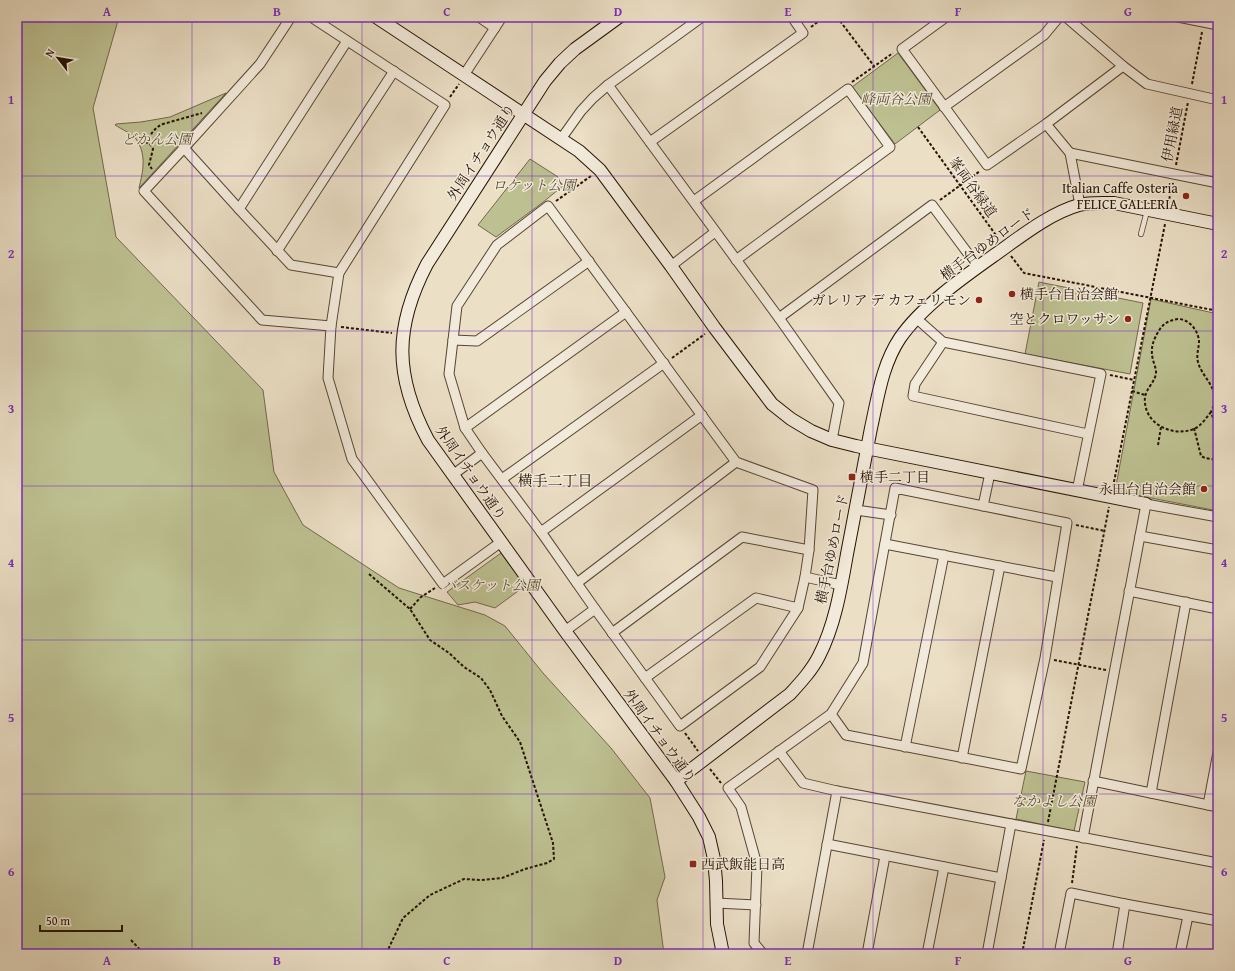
<svg xmlns="http://www.w3.org/2000/svg" width="1235" height="971" font-family="'Gentium Book Plus','Noto Serif JP',serif">
	<rect width="100%" height="100%" fill="#ebdfc6"/>
	<filter id="stains"><feTurbulence type="fractalNoise" baseFrequency=".005" numOctaves="4"/><feColorMatrix values="0 0 0 0 .2 0 0 0 0 .09 0 0 0 0 .02 0 0 0 .5 -.17"/></filter>
	<radialGradient id="worn" r=".72"><stop offset=".6" stop-color="#630" stop-opacity="0"/><stop offset="1" stop-color="#630" stop-opacity=".3"/></radialGradient>
	<!-- green -->
	<g fill="#bdc091" stroke="#72694a">
		<polygon points="17,17 119,17 93,108 116,237 263,390 274,472 303,525 399,588 485,615 505,626 543,673 611,748 650,798 665,877 657,900 664,954 17,954"/>
		<polygon points="898,53 940,110 895,144 852,87"/>
		<path d="M 226,93 L 139,188 C 143,171 147,155 136,139 C 131,133 121,129 115,125 L 116,124 L 141,122 L 170,117 Z"/>
		<polygon points="530,159 558,177 564,185 542,203 496,237 478,225"/>
		<polygon points="1039,282 1143,303 1130,374 1025,354"/>
		<polygon points="1151,299 1218,314 1218,511 1115,491"/>
		<polygon points="501,553 525,586 495,608 475,602 458,605 447,592"/>
		<polygon points="1026,771 1085,782 1074,831 1016,819"/>
	</g>
	<g fill="none" stroke-linecap="round" stroke-linejoin="round">
		<defs>
			<polyline id="lane" points="1141,234 1147,211"/>
			<g id="street">
				<polyline points="291,17 260,64 184,148 144,191 262,320 331,326 339,273 445,105 311,17"/>
				<polyline points="479,17 495,28"/>
				<polyline points="946,17 902,49 987,165 1046,124 1123,66"/>
				<polyline points="1066,17 1123,66 1147,84 1218,100"/>
				<polyline points="1178,17 1218,25"/>
				<polyline points="464,75 502,17"/>
				<polyline points="608,85 779,318 839,403 832,440"/>
				<polyline points="944,107 1044,35 1059,17"/>
				<polyline points="1046,124 1070,153 1080,205"/>
				<polyline points="561,139 581,111 593,98 608,85 702,17"/>
				<polyline points="650,142 803,33 792,17"/>
				<polyline points="184,148 239,209 291,265 339,273"/>
				<polyline points="1070,153 1218,183"/>
				<polyline points="694,201 848,89 890,147 736,260"/>
				<polygon points="548,206 736,462 813,490 809,550 805,577 798,608 760,667 680,726 595,609 541,532 482,453 465,428 449,374 457,306 497,245"/>
				<polyline points="239,209 347,41"/>
				<polyline points="277,251 394,71"/>
				<polyline points="671,266 715,232"/>
				<polyline points="779,318 932,205 978,267"/>
				<polyline points="916,318 943,342 1101,374 1077,491"/>
				<polyline points="331,326 328,378 352,459 443,584 501,542"/>
				<polyline points="453,340 477,341 589,261"/>
				<polyline points="943,342 915,384 913,396 1088,434"/>
				<polyline points="465,428 626,312"/>
				<polyline points="454,474 482,453"/>
				<polyline points="502,479 664,363"/>
				<polyline points="983,506 990,473"/>
				<polyline points="856,510 891,515"/>
				<polyline points="541,532 702,415"/>
				<polyline points="1140,536 1218,550"/>
				<polyline points="885,544 1057,577"/>
				<polyline points="805,577 841,585"/>
				<polyline points="577,583 736,462"/>
				<polyline points="1129,591 1218,609"/>
				<polyline points="565,631 595,609"/>
				<polyline points="612,633 742,537 809,550"/>
				<polyline points="645,678 756,598 798,608"/>
				<polyline points="905,747 944,555"/>
				<polyline points="779,751 803,783 837,791 1218,863"/>
				<polyline points="962,758 1000,566"/>
				<polyline points="1093,781 1218,807"/>
				<polyline points="1151,793 1186,602"/>
				<polyline points="1208,805 1218,752"/>
				<polyline points="1083,838 1146,504 1218,517"/>
				<polyline points="827,844 1001,878"/>
				<polyline points="716,903 756,905"/>
				<polyline points="763,954 754,943 757,865 741,807 728,788 831,714 863,663 895,488 1067,523 1045,658 1021,769 846,735 831,714"/>
				<polyline points="807,954 837,791"/>
				<polyline points="867,954 885,856"/>
				<polyline points="927,954 944,867"/>
				<polyline points="987,954 1011,824"/>
				<polyline points="1059,954 1071,893 1125,904 1218,921"/>
				<polyline points="1117,954 1125,904"/>
				<polyline points="1180,954 1188,916"/>
			</g>
			<g id="secondary">
				<polyline points="376,17 579,151 600,170 671,266 714,327 772,404 791,419 811,431 832,440 856,446 1146,504"/>
				<path d="M 619,17 L 575,49 L 560,63 L 545,81 L 427,264 C 394,327 394,376 428,440 L 565,631 L 676,781 L 699,817 L 709,837 L 714,859 L 716,881 L 717,924 L 723,954"/>
				<path d="M 676,781 L 790,694 C 801,682 812,670 819,656 C 835,625 841,588 847,554 C 855,512 863,470 871,428 C 878,397 882,365 900,338 C 922,306 965,276 996,254 C 1020,237 1050,213 1079,205 C 1090,202 1102,203 1114,203 L 1218,224"/>
			</g>
		</defs>
		<!-- lane casing -->
		<use href="#lane" stroke="#574533" stroke-width="6"/>
		<!-- street casing -->
		<use href="#street" stroke="#574533" stroke-width="11"/>
		<!-- secondary casing -->
		<use href="#secondary" stroke="#261202" stroke-width="14"/>
		<!-- path -->
		<g stroke="#261202" stroke-width="2" stroke-dasharray="3 2" stroke-linecap="butt">
			<polyline points="837,17 874,66"/>
			<polyline points="811,27 824,17"/>
			<polyline points="852,82 893,53"/>
			<polyline points="1192,84 1202,32"/>
			<polyline points="450,97 459,84"/>
			<polyline points="918,127 998,238"/>
			<polyline points="141,139 151,145 153,149 149,165 152,169"/>
			<path d="M 146,143 C 151,134 154,128 163,124 L 202,113"/>
			<polyline points="1176,165 1188,102"/>
			<polyline points="940,200 980,171"/>
			<polyline points="556,201 591,176"/>
			<polyline points="1168,204 1173,183"/>
			<polyline points="1011,256 1024,273 1218,311"/>
			<polyline points="341,327 392,333"/>
			<polyline points="672,358 705,334"/>
			<polyline points="1110,375 1134,380"/>
			<polyline points="1132,391 1145,395"/>
			<path d="M 1211,412 C 1206,418 1201,426 1194,429 C 1173,437 1147,425 1145,403 C 1143,389 1156,383 1156,372 C 1156,368 1154,364 1153,360 C 1150,348 1153,340 1160,329 C 1164,323 1170,320 1178,319 C 1189,319 1198,330 1199,341 C 1199,348 1196,355 1198,362 C 1201,375 1216,386 1215,401 C 1215,404 1212,409 1211,412 L 1218,433"/>
			<polyline points="1194,428 1201,456 1205,458 1218,460"/>
			<polyline points="1158,445 1161,427"/>
			<polyline points="1113,487 1165,224"/>
			<polyline points="1076,525 1105,531"/>
			<polyline points="369,574 410,609 430,640 449,653 464,667 481,678 490,690 502,716 520,742 553,843 554,859 547,863 525,869 502,878 481,880 464,879 430,895 403,918 386,954"/>
			<polyline points="410,609 421,597 435,588"/>
			<polyline points="1054,660 1106,670"/>
			<polyline points="685,733 698,751"/>
			<polyline points="710,769 721,783"/>
			<polyline points="1048,822 1109,507"/>
			<polyline points="1072,883 1077,846"/>
			<polyline points="131,940 144,954"/>
			<polyline points="1022,954 1044,840"/>
		</g>
		<!-- lane -->
		<use href="#lane" stroke="#f2eada" stroke-width="4.5"/>
		<!-- street -->
		<use href="#street" stroke="#f2eada" stroke-width="9"/>
		<!-- secondary -->
		<use href="#secondary" stroke="#f2eada" stroke-width="12"/>
	</g>
	<!-- grid -->
	<path fill="none" stroke="#7b2cbf" stroke-width="1" stroke-opacity="0.55" d="M 192,17 L 192,954M 362,17 L 362,954M 532,17 L 532,954M 703,17 L 703,954M 873,17 L 873,954M 1043,17 L 1043,954M 17,176 L 1218,176M 17,331 L 1218,331M 17,486 L 1218,486M 17,640 L 1218,640M 17,794 L 1218,794"/>
	<!-- markers -->
	<g fill="#8f2418" stroke="#f2eada" stroke-width="1.5">
		<circle cx="1186" cy="196" r="4"/>
		<circle cx="1012" cy="294" r="4"/>
		<circle cx="979" cy="300" r="4"/>
		<circle cx="1128" cy="319" r="4"/>
		<rect x="848" y="473" width="8" height="8" rx="2"/>
		<circle cx="1204" cy="489" r="4"/>
		<rect x="689" y="860" width="8" height="8" rx="2"/>
	</g>
	<g text-anchor="middle" dominant-baseline="central" stroke-width="3" stroke-linejoin="round" paint-order="stroke">
		<!-- park labels -->
		<g font-size="14" font-style="italic" fill="#5b4f34" stroke="#f2eada">
			<text x="896" y="99">峰両谷公園</text>
			<text x="157" y="139">どかん公園</text>
			<text x="534" y="185">ロケット公園</text>
			<text x="491" y="585">バスケット公園</text>
			<text x="1054" y="801">なかよし公園</text>
		</g>
		<!-- street labels -->
		<g font-size="14" fill="#261202" stroke="#f2eada">
			<text transform="translate(1172 134) rotate(-79)">伊用緑道</text>
			<text transform="translate(481 152) rotate(-57)">外周イチョウ通り</text>
			<text transform="translate(973 187) rotate(54)">峯両谷緑道</text>
			<text transform="translate(987 244) rotate(-36)">横手台ゆめロード</text>
			<text transform="translate(471 473) rotate(55)">外周イチョウ通り</text>
			<text transform="translate(832 549) rotate(-78)">横手台ゆめロード</text>
			<text transform="translate(660 736) rotate(54)">外周イチョウ通り</text>
		</g>
		<!-- poi labels -->
		<g font-size="14" fill="#261202" stroke="#f2eada" text-anchor="end">
			<text x="1178" y="188">Italian Caffe Osteria<tspan x="1178" dy="16">FELICE GALLERIA</tspan></text>
			<text x="1020" y="294" text-anchor="start">横手台自治会館</text>
			<text x="971" y="300">ガレリア デ カフェリモン</text>
			<text x="1120" y="319">空とクロワッサン</text>
			<text x="860" y="477" text-anchor="start">横手二丁目</text>
			<text x="1196" y="489">永田台自治会館</text>
			<text x="701" y="864" text-anchor="start">西武飯能日高</text>
		</g>
		<!-- neighbourhood labels -->
		<g font-size="15" fill="#261202" stroke="#f2eada">
			<text x="555" y="480">横手二丁目</text>
		</g>
	</g>
	<!-- margin -->
	<rect width="1235" height="971" fill="none" stroke="#ebdfc6" stroke-width="44"/>
	<!-- north arrow -->
	<g transform="translate(58 58) rotate(301)" stroke="#f2eada" stroke-width="3" paint-order="stroke">
	<path d="M0-3L7 15L0 10L-7 15Z" fill="#261202"/>
	<text y="-6" font-size="11" font-weight="bold" text-anchor="middle" fill="#261202">N</text>
	</g>
	<!-- scale -->
	<path d="M40 925v6h82v-6" fill="none" stroke="#261202" stroke-width="2"/>
	<text x="46" y="925" font-size="12" fill="#261202" stroke="#f2eada" stroke-width="3" paint-order="stroke">50 m</text>
	<rect x="22" y="22" width="1191" height="927" fill="none" stroke="#7b2cbf" stroke-width="1.5"/>
	<g font-size="13" text-anchor="middle" font-weight="bold" fill="#7b2cbf">
		<text x="107" y="16">A</text>
		<text x="277" y="16">B</text>
		<text x="447" y="16">C</text>
		<text x="618" y="16">D</text>
		<text x="788" y="16">E</text>
		<text x="958" y="16">F</text>
		<text x="1128" y="16">G</text>
		<text x="11" y="104">1</text>
		<text x="1224" y="104">1</text>
		<text x="11" y="258">2</text>
		<text x="1224" y="258">2</text>
		<text x="11" y="413">3</text>
		<text x="1224" y="413">3</text>
		<text x="11" y="567">4</text>
		<text x="1224" y="567">4</text>
		<text x="11" y="722">5</text>
		<text x="1224" y="722">5</text>
		<text x="11" y="876">6</text>
		<text x="1224" y="876">6</text>
		<text x="107" y="965">A</text>
		<text x="277" y="965">B</text>
		<text x="447" y="965">C</text>
		<text x="618" y="965">D</text>
		<text x="788" y="965">E</text>
		<text x="958" y="965">F</text>
		<text x="1128" y="965">G</text>
	</g>
	<rect width="100%" height="100%" filter="url(#stains)"/>
	<rect width="100%" height="100%" fill="url(#worn)"/>
</svg>
